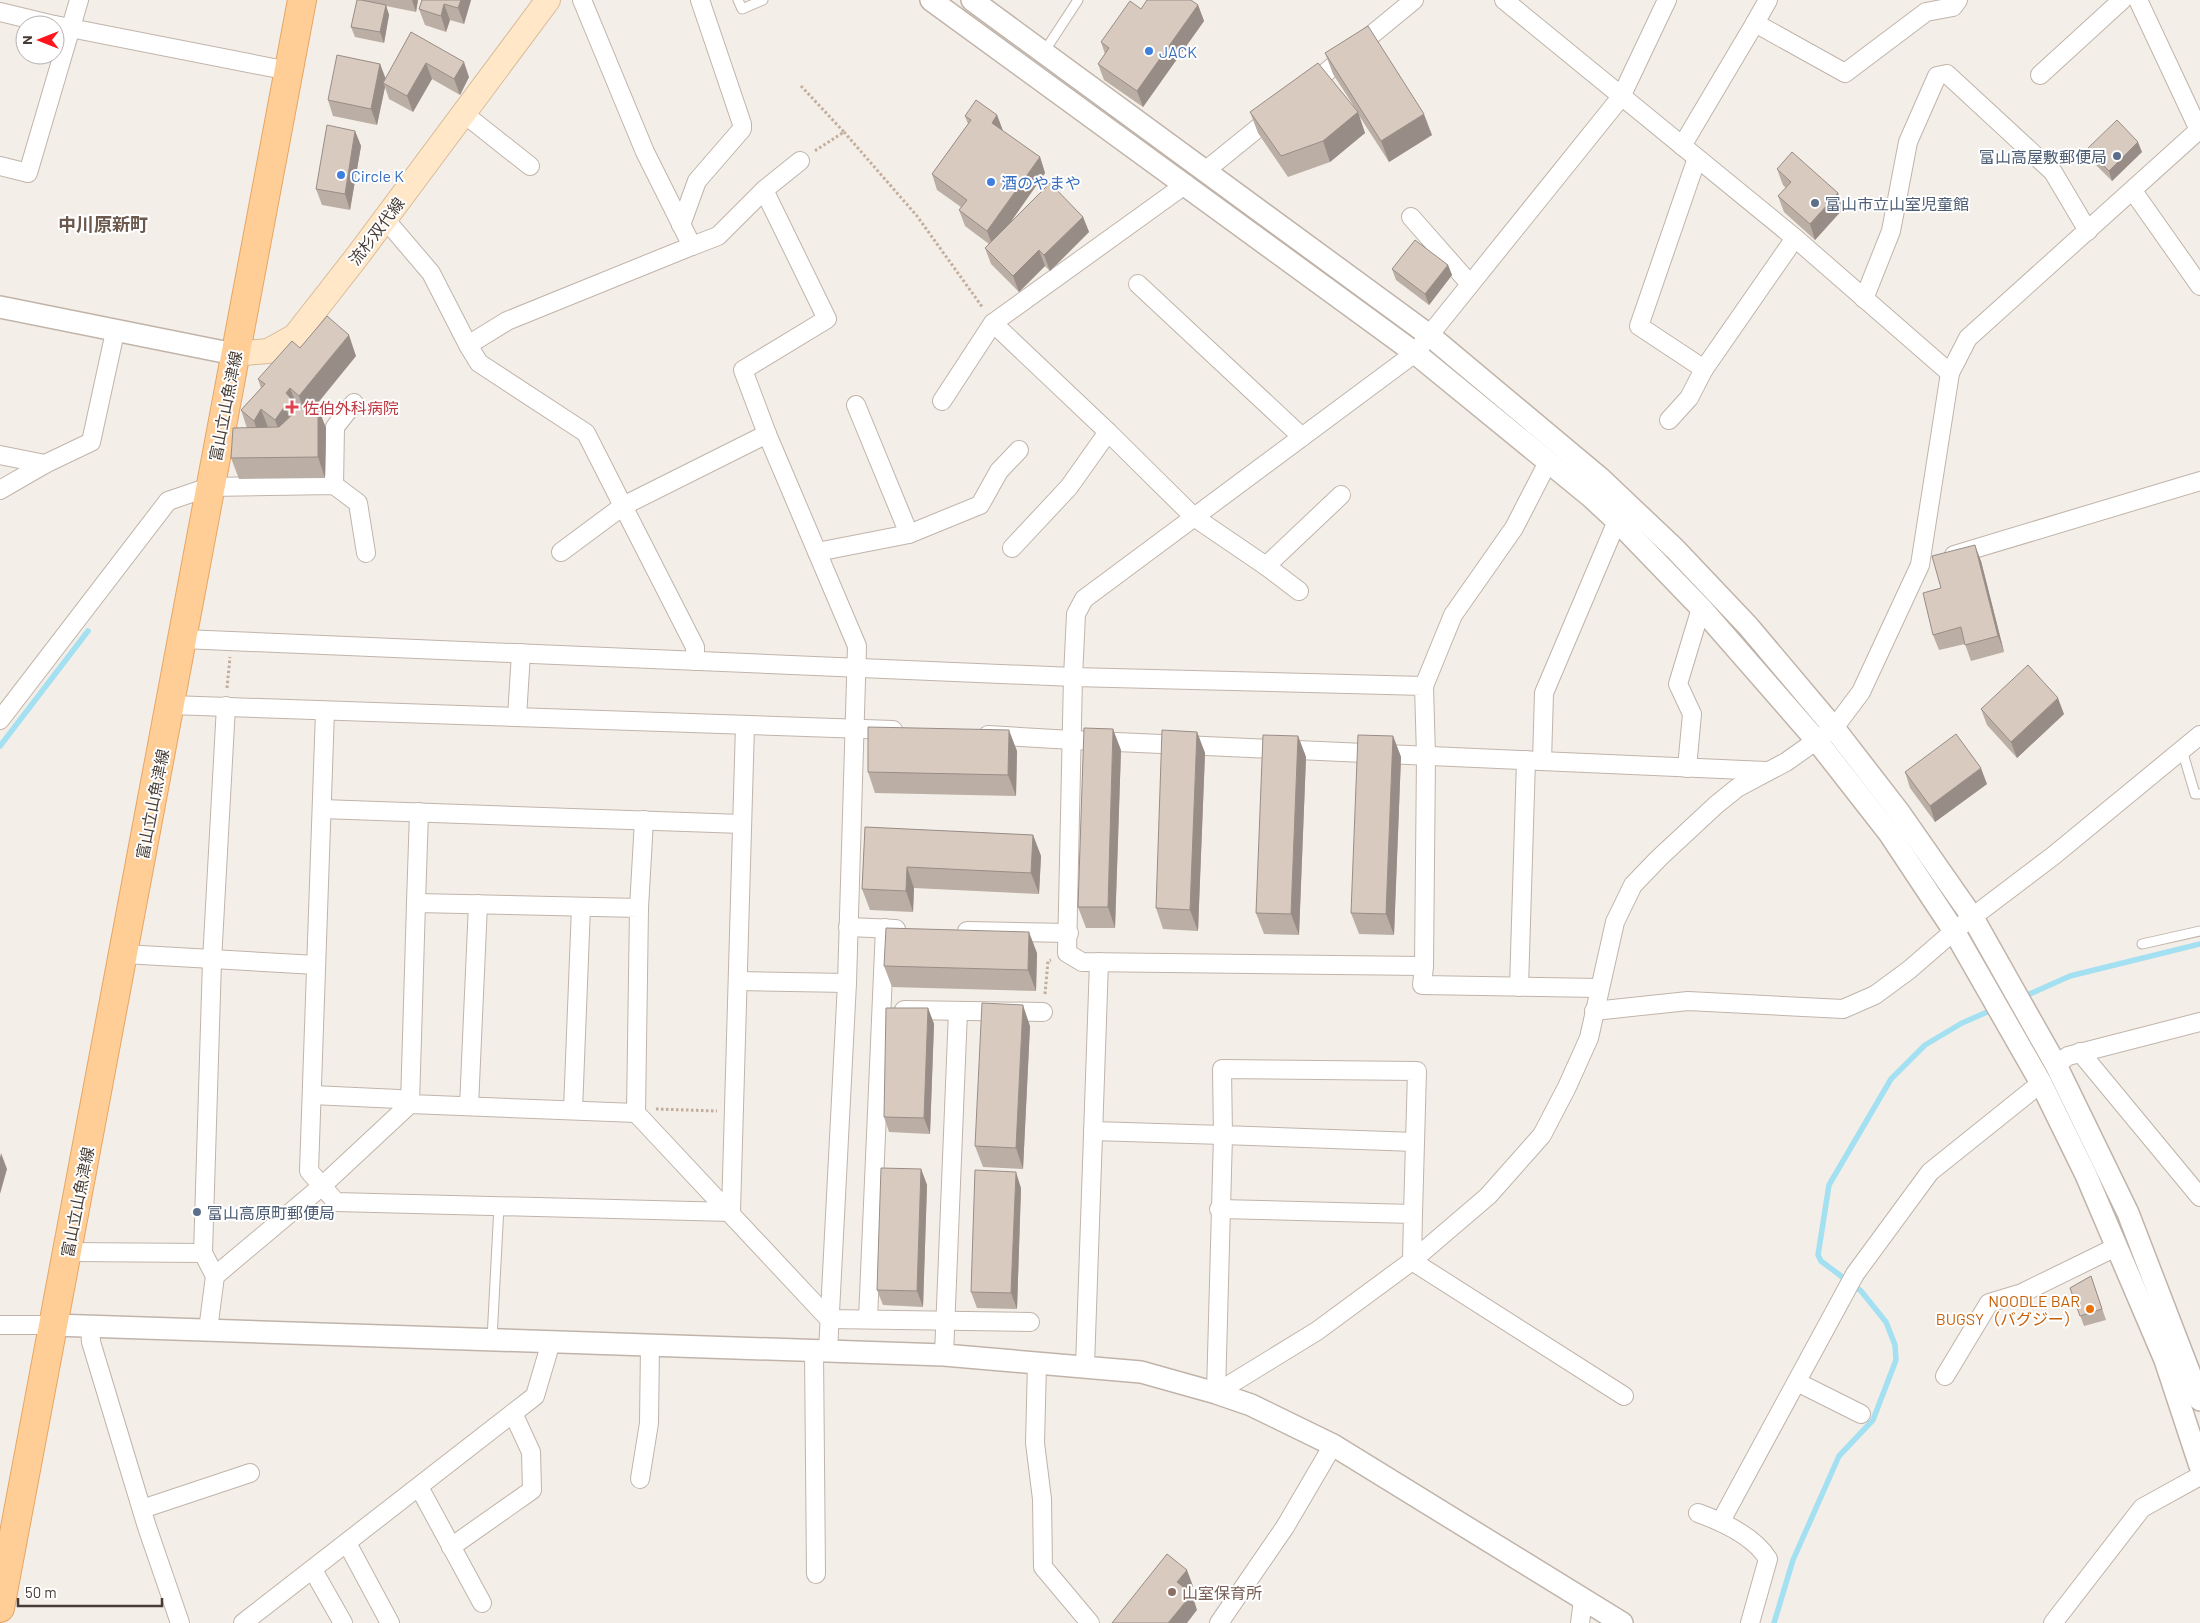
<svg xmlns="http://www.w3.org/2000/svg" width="2200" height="1623" font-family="Barlow,'Noto Sans JP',sans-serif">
	<rect width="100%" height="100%" fill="#f4eee8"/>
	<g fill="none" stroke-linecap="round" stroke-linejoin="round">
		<!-- stream -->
		<g stroke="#a3e0f2" stroke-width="5.5">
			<polyline points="0,746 88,631"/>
			<polyline points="2023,997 2070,976 2200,944"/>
			<polyline points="1774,1623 1793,1560 1839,1456 1873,1420 1896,1360 1895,1345 1886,1322 1861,1291 1821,1261 1818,1255 1829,1185 1891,1079 1925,1045 1962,1023 1994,1009"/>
		</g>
		<defs>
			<g id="service">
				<polyline points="738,0 742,9 763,0"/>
				<polyline points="1044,52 1078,0"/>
				<polyline points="2182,750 2195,794 2200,794"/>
				<polyline points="2142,944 2200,931"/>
				<polyline points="492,1339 499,1206"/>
			</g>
			<g id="minor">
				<polyline points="1504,0 1795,238 1950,373"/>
				<polyline points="2138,0 2199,130"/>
				<polyline points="0,12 54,25"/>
				<polyline points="1755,23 1768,0"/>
				<polyline points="55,25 289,71"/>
				<polyline points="2040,75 2122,0"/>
				<polyline points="1308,87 1414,0"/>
				<polyline points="463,113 530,166"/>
				<polyline points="1682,146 1755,23 1845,73 1926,12 1953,7 1958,0"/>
				<polyline points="0,166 28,173 79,0"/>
				<polyline points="1205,171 1274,115"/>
				<polyline points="764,190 800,161"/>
				<polyline points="2133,191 2200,286"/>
				<polyline points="1411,217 1470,284"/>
				<polyline points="385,219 431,273 468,345"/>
				<polyline points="681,225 697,181 742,129 742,124 700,0"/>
				<polyline points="692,246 718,236 764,190 827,319 743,370 767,434"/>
				<polyline points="1138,284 1302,437"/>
				<polyline points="1864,299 1891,231 1908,142 1937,76 1947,74 2053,172 2088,231"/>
				<polyline points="993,323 1108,432"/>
				<polyline points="1704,369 1795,238"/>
				<polyline points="942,401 993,323 1186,184"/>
				<polyline points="1669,420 1689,398 1704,369 1639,326 1697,158"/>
				<polyline points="0,455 45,464"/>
				<polyline points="334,485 335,427 354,403"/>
				<polyline points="0,490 45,464 91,442 115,332"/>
				<polyline points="909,534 980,505 999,471 1019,450"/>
				<polyline points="1012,548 1069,487 1108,432 1194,517 1266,566"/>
				<polyline points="561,552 623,506 586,433 479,363 468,345 507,321 692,246 645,152 582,0"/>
				<polyline points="817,552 909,534 856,405"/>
				<polyline points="1954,555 2200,481"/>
				<polyline points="1299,591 1266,566 1341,495"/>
				<polyline points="183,639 1073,677 1424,686 1426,756 1424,966"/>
				<polyline points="695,661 695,647 623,506 767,434 857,646 847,983 828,1351"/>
				<polyline points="1424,686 1453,615 1514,528 1548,462"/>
				<polyline points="171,705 893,730"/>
				<polyline points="325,711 309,1171 336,1202 731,1212"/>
				<polyline points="517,717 521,653"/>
				<polyline points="0,720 168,501 209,487 334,485 358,503 366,553"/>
				<polyline points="988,735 1072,740 1766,771"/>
				<polyline points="1542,761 1544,693 1617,521"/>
				<polyline points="1687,768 1692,714 1678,684 1701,608"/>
				<polyline points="322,809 742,824"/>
				<polyline points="416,903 419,812"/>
				<polyline points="639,908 644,820"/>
				<polyline points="848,927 896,929"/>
				<polyline points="967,931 1069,933"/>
				<polyline points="124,954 316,965"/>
				<polyline points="738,981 847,983"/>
				<polyline points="1519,987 1526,760"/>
				<polyline points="1599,988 1422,985 1424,966 1082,962 1067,953 1073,677 1076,614 1084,599 1415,353 1621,97 1667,0"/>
				<polyline points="904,1010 1043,1012"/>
				<polyline points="1594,1011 1688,1001 1843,1009 1875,995 1909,970 1954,931 2053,856 2200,735"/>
				<polyline points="2080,1052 2200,1197"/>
				<polyline points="2056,1065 2068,1056 2200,1022"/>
				<polyline points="469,1106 478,904"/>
				<polyline points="573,1110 581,907"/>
				<polyline points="636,1113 829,1319 1030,1322"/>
				<polyline points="1093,1131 1223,1135 1216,1393"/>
				<polyline points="1219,1209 1413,1214 1412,1261 1624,1396"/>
				<polyline points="731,1212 745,725"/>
				<polyline points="1413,1214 1417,1071 1222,1069 1223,1135 1415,1142"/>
				<polyline points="68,1252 203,1253"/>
				<polyline points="215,1276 203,1253 212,961 226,706"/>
				<polyline points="868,1319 885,928"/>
				<polyline points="0,1325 54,1325"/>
				<polyline points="90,1325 91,1342 147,1527 180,1623"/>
				<polyline points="208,1330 215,1276 322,1186 410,1104 416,903 639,908 636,1113 410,1104 399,1099 312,1095"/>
				<polyline points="814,1351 816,1574"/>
				<polyline points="944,1355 958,1011"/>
				<polyline points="1037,1363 1035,1443 1042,1499 1043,1567 1090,1623"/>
				<polyline points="1085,1366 1099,962"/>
				<polyline points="1945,1376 1989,1303 2022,1293 2116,1247"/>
				<polyline points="1797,1382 1861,1414"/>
				<polyline points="1216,1393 1317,1331 1412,1261 1488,1196 1542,1135 1567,1087 1589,1038 1615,922 1633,885 1659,858 1716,805 1737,788 1786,762 1834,728 1861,692 1920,565 1950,373 1968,338 2200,129"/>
				<polyline points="640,1479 649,1423 650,1345"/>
				<polyline points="419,1487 482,1603"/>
				<polyline points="142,1509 250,1473"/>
				<path d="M 1698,1513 C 1723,1522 1754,1536 1768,1559 L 1750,1623"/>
				<polyline points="1721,1521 1855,1274 1930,1172 2041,1083"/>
				<polyline points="347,1543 390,1623"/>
				<polyline points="451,1547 532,1490 531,1452 513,1413"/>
				<polyline points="313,1570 343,1623"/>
				<polyline points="243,1623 535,1396 551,1342"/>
				<polyline points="1219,1623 1285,1527 1333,1445"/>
				<polyline points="1580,1623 1583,1600"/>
				<polyline points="2053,1623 2142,1508 2200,1476"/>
			</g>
			<g id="tertiary">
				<polyline points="931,0 1415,353 1590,496 1617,521 1701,608 1817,741 1889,833 1954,931 2041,1083 2086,1175 2165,1360 2200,1466"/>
				<polyline points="972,0 1429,335 1600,478 1675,549 1748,626 1834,728 1899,812 1973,918 2056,1065 2128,1213 2200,1400"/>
				<polyline points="0,307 234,354"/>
				<polyline points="54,1325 944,1355 1141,1372 1216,1393 1251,1405 1333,1445 1622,1623"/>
			</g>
			<polyline id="secondary" points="234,354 268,351 295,336 359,254 548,0"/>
			<polyline id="primary" points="0,1608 302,0"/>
		</defs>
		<!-- service casing -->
		<use href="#service" stroke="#c0b4aa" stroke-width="11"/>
		<!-- minor casing -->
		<use href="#minor" stroke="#c0b4aa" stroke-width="20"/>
		<!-- tertiary casing -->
		<use href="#tertiary" stroke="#c0b4aa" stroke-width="24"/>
		<!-- secondary casing -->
		<use href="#secondary" stroke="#d8bb99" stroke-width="26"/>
		<!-- primary casing -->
		<use href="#primary" stroke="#e6a664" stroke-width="30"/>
		<!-- path -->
		<g stroke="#c2ad9b" stroke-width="3" stroke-dasharray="2.5 2.5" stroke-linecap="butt">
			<polyline points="801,86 844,132 813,152"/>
			<polyline points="844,132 917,216 983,308"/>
			<polyline points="227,688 230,657"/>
			<polyline points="1045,994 1048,961 1051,960"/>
			<polyline points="656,1109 717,1111"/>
		</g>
		<!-- service -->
		<use href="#service" stroke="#fff" stroke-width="9"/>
		<!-- minor -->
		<use href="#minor" stroke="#fff" stroke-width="18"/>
		<!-- tertiary -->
		<use href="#tertiary" stroke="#fff" stroke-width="21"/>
		<!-- secondary -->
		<use href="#secondary" stroke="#ffe7c7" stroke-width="24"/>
		<!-- primary -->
		<use href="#primary" stroke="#ffcd96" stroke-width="28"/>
	</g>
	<!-- wall -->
	<g fill="#bbaea5">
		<polygon points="363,0 418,0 416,12 386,6 389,15 384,43 355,37 351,27"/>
		<polygon points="422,0 471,0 464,24 450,20 446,32 425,25 419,9"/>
		<polygon points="1198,5 1204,21 1143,107 1104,80 1098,64 1105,54 1101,42 1141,9"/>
		<polygon points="411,32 469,77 460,95 432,79 413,112 389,99 385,87 377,125 333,116 328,100 380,64 386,79"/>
		<polygon points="1325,53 1432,135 1389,162 1358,114 1365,133 1330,162 1288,177 1258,133 1250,112 1355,108 1333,74"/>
		<polygon points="997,115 1003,131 1040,157 1045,173 1010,223 1083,217 1089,232 1050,271 1045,266 1019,292 991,264 985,248 989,244 965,226 959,210 961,207 937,190 932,174 968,124 965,116"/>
		<polygon points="355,131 361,146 350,210 322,205 316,189"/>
		<polygon points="2087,149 2142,152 2112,181 2091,160"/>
		<polygon points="1777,169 1838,193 1843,209 1815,240 1784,212 1778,196 1786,188 1783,185"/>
		<polygon points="1448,265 1452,275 1429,305 1396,280 1392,269"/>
		<polygon points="300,348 356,356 314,408 326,428 325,478 239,479 231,458 247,428 241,410 261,388 258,379"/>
		<polygon points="1981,561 2004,652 1971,661 1965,644 1939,650 1933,635 1941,588"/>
		<polygon points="1981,709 2064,714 2017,758 1987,725"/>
		<polygon points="1197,732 1205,753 1198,931 1163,929 1156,908"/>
		<polygon points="1298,736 1306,757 1299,935 1264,934 1256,913"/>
		<polygon points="1393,736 1401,757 1394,935 1359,934 1351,913"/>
		<polygon points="1121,750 1115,928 1086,928 1078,907"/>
		<polygon points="1017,751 1016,796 875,793 868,772"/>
		<polygon points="1905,772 1987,784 1935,822 1910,788"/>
		<polygon points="865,827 1033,835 1041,856 1039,894 914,888 913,912 870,910 862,889"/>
		<polygon points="1037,953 1036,991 892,987 884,966"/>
		<polygon points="928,1008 934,1024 930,1134 889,1132 884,1117"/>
		<polygon points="1030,1026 1023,1169 983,1167 975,1146"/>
		<polygon points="921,1169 927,1185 923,1307 883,1305 877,1290"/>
		<polygon points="1021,1188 1017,1309 977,1308 971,1292"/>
		<polygon points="2091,1276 2106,1320 2084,1326 2070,1288"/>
	</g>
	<!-- shaded-wall -->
	<g fill="#988d86">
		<polygon points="412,0 418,0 416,12"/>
		<polygon points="461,0 471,0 464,24 458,8"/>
		<polygon points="444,4 450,20 446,32 441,16"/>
		<polygon points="386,5 389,15 384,43 380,32"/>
		<polygon points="1198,5 1204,21 1143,107 1137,91"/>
		<polygon points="464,62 469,77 460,95 454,79"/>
		<polygon points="426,63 432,79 413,112 407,96"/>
		<polygon points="380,64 386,80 383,83 385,87 377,125 371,109"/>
		<polygon points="1358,112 1365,133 1330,162 1323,141"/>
		<polygon points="1424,114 1432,135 1389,162 1381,141"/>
		<polygon points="997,115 1003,131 992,123"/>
		<polygon points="355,131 361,146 350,210 345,194"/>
		<polygon points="2138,142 2142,152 2112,181 2109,171"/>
		<polygon points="1040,157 1045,173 993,247 987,231"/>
		<polygon points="1838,193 1843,209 1815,240 1810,224"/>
		<polygon points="1083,217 1089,232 1050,271 1044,255"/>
		<polygon points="1039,250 1045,266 1019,292 1013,276"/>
		<polygon points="1448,265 1452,275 1429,305 1425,294"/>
		<polygon points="349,335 356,356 306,417 299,396"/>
		<polygon points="290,388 298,409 286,393"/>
		<polygon points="285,406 293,427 283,441 275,420"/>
		<polygon points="318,407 326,428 325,478 318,457"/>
		<polygon points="261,409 269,430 261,442 254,421"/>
		<polygon points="1975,545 1981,561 2004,652 1998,636"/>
		<polygon points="2058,698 2064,714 2017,758 2011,742"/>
		<polygon points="1113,729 1121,750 1115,928 1108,907"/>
		<polygon points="1009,730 1017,751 1016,796 1008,775"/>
		<polygon points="1197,732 1205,753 1198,931 1190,910"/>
		<polygon points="1298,736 1306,757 1299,935 1291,914"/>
		<polygon points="1393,736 1401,757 1394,935 1386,914"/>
		<polygon points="1981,768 1987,784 1935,822 1930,806"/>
		<polygon points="1033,835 1041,856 1039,894 1031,873"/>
		<polygon points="907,867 914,888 913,912 906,891"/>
		<polygon points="1029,932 1037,953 1036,991 1028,970"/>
		<polygon points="1023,1005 1030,1026 1023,1169 1016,1148"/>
		<polygon points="928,1008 934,1024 930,1134 924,1118"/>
		<polygon points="1,1153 7,1169 0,1194 0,1158"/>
		<polygon points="921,1169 927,1185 923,1307 917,1291"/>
		<polygon points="1016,1172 1021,1188 1017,1309 1011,1293"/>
		<polygon points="1187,1570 1193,1586 1183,1598 1177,1582"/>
		<polygon points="1192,1594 1197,1610 1187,1623 1168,1623"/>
	</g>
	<!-- building -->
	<g fill="#d9cac0" stroke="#988d86">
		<polygon points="357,0 361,0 386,5 380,32 351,27"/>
		<polygon points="422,0 461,0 458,8 444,4 441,16 419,9"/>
		<polygon points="1147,0 1191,0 1198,5 1137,91 1098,64 1109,48 1101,42 1130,1 1141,9"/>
		<polygon points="1368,26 1424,114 1381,141 1325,53"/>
		<polygon points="411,32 464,62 454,79 426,63 407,96 383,83"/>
		<polygon points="337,55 380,64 371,109 328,100"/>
		<polygon points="1318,63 1358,112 1323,141 1281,156 1250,112"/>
		<polygon points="976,100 997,115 992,123 1040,157 987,231 959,210 967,200 932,174 971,120 965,116"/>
		<polygon points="2117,120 2138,142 2109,171 2087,149"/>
		<polygon points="327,125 355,131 345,194 316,189"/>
		<polygon points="1792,152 1838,193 1810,224 1778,196 1791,182 1777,169"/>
		<polygon points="1050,183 1083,217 1044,255 1039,250 1013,276 985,248"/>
		<polygon points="1415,240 1448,265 1425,294 1392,269"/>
		<polygon points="327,316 349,335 299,396 290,388 286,393 299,408 318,407 318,457 231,458 233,428 279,427 294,413 285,406 275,420 261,409 254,421 241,410 265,384 258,379 292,341 300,348"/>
		<polygon points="1975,545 1998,636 1965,645 1961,627 1933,635 1923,593 1941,588 1932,556"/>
		<polygon points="2028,665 2058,698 2011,742 1981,709"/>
		<polygon points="868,727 1009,730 1008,775 868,772"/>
		<polygon points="1084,728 1113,729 1108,907 1078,907"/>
		<polygon points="1162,730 1197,732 1190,910 1156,908"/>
		<polygon points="1956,734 1981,768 1930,806 1905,772"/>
		<polygon points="1263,735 1298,736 1291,914 1256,913"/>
		<polygon points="1358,735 1393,736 1386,914 1351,913"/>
		<polygon points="865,827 1033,835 1031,873 907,867 906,891 862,889"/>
		<polygon points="886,928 1029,932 1028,970 884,966"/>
		<polygon points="982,1003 1023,1005 1016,1148 975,1146"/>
		<polygon points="886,1008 928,1008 924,1118 884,1117"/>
		<polygon points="881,1168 921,1169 917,1291 877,1290"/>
		<polygon points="975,1170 1016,1172 1011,1293 971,1292"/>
		<polygon points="2091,1276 2102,1309 2080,1316 2070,1288"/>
		<polygon points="1167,1554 1187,1570 1177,1582 1192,1594 1168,1623 1112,1623"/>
	</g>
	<!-- markers -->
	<g fill="#3f7fe0" stroke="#fff" stroke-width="2">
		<circle cx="1149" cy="51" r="5"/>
		<circle cx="341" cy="175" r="5"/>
		<circle cx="991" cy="182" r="5"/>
	</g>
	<g fill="#5c6f8a" stroke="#fff" stroke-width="2">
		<circle cx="2117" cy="156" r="5"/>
		<circle cx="1815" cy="203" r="5"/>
		<circle cx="197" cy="1212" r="5"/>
	</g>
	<path fill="#e0444e" stroke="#fff" stroke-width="2" d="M289.5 399.5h5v5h5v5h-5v5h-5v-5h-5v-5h5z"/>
	<circle fill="#e8710a" stroke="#fff" stroke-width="2" cx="2090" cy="1309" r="5"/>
	<circle fill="#8d6e63" stroke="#fff" stroke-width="2" cx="1172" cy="1592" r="5"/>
	<g text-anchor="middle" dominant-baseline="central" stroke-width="4" stroke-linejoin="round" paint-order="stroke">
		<!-- shop labels -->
		<g font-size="16" fill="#366cbe" stroke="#fff" text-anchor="start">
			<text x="1159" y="51">JACK</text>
			<text x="351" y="175">Circle K</text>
			<text x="1001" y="182">酒のやまや</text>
		</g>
		<!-- service labels -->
		<g font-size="16" fill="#4e5e75" stroke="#fff" text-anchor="start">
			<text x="2107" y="156" text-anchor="end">富山高屋敷郵便局</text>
			<text x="1825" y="203">富山市立山室児童館</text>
			<text x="207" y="1212">富山高原町郵便局</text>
		</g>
		<!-- street labels -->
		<g font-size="16" fill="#483d36" stroke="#fff">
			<text transform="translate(376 231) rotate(-53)">流杉双代線</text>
			<text transform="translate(225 406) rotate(-79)">富山立山魚津線</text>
			<text transform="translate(152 804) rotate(-79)">富山立山魚津線</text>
			<text transform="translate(77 1202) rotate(-79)">富山立山魚津線</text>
		</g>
		<!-- health labels -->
		<g font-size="16" fill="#be3a42" stroke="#fff" text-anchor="start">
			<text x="303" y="407">佐伯外科病院</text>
		</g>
		<!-- food labels -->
		<g font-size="16" fill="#c56008" stroke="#fff" text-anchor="end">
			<text x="2080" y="1300">NOODLE BAR<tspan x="2080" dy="18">BUGSY（バグジー）</tspan></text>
		</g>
		<!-- education labels -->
		<g font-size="16" fill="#785e54" stroke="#fff" text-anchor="start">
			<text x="1182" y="1592">山室保育所</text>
		</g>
		<!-- neighbourhood labels -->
		<g font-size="18" font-weight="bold" fill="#6b594d" stroke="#fff">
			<text x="103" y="224">中川原新町</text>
		</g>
	</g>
	<!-- north arrow -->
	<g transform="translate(40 40) rotate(270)"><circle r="24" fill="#ffffff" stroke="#b6b1af"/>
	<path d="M0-4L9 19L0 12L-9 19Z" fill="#fd151e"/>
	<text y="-8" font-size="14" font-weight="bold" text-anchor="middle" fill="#483d36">N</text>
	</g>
	<!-- scale -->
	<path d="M18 1598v8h144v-8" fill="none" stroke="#483d36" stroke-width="2.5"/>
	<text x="25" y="1598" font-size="15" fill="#483d36" stroke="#ffffff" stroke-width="4" paint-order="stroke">50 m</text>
</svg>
